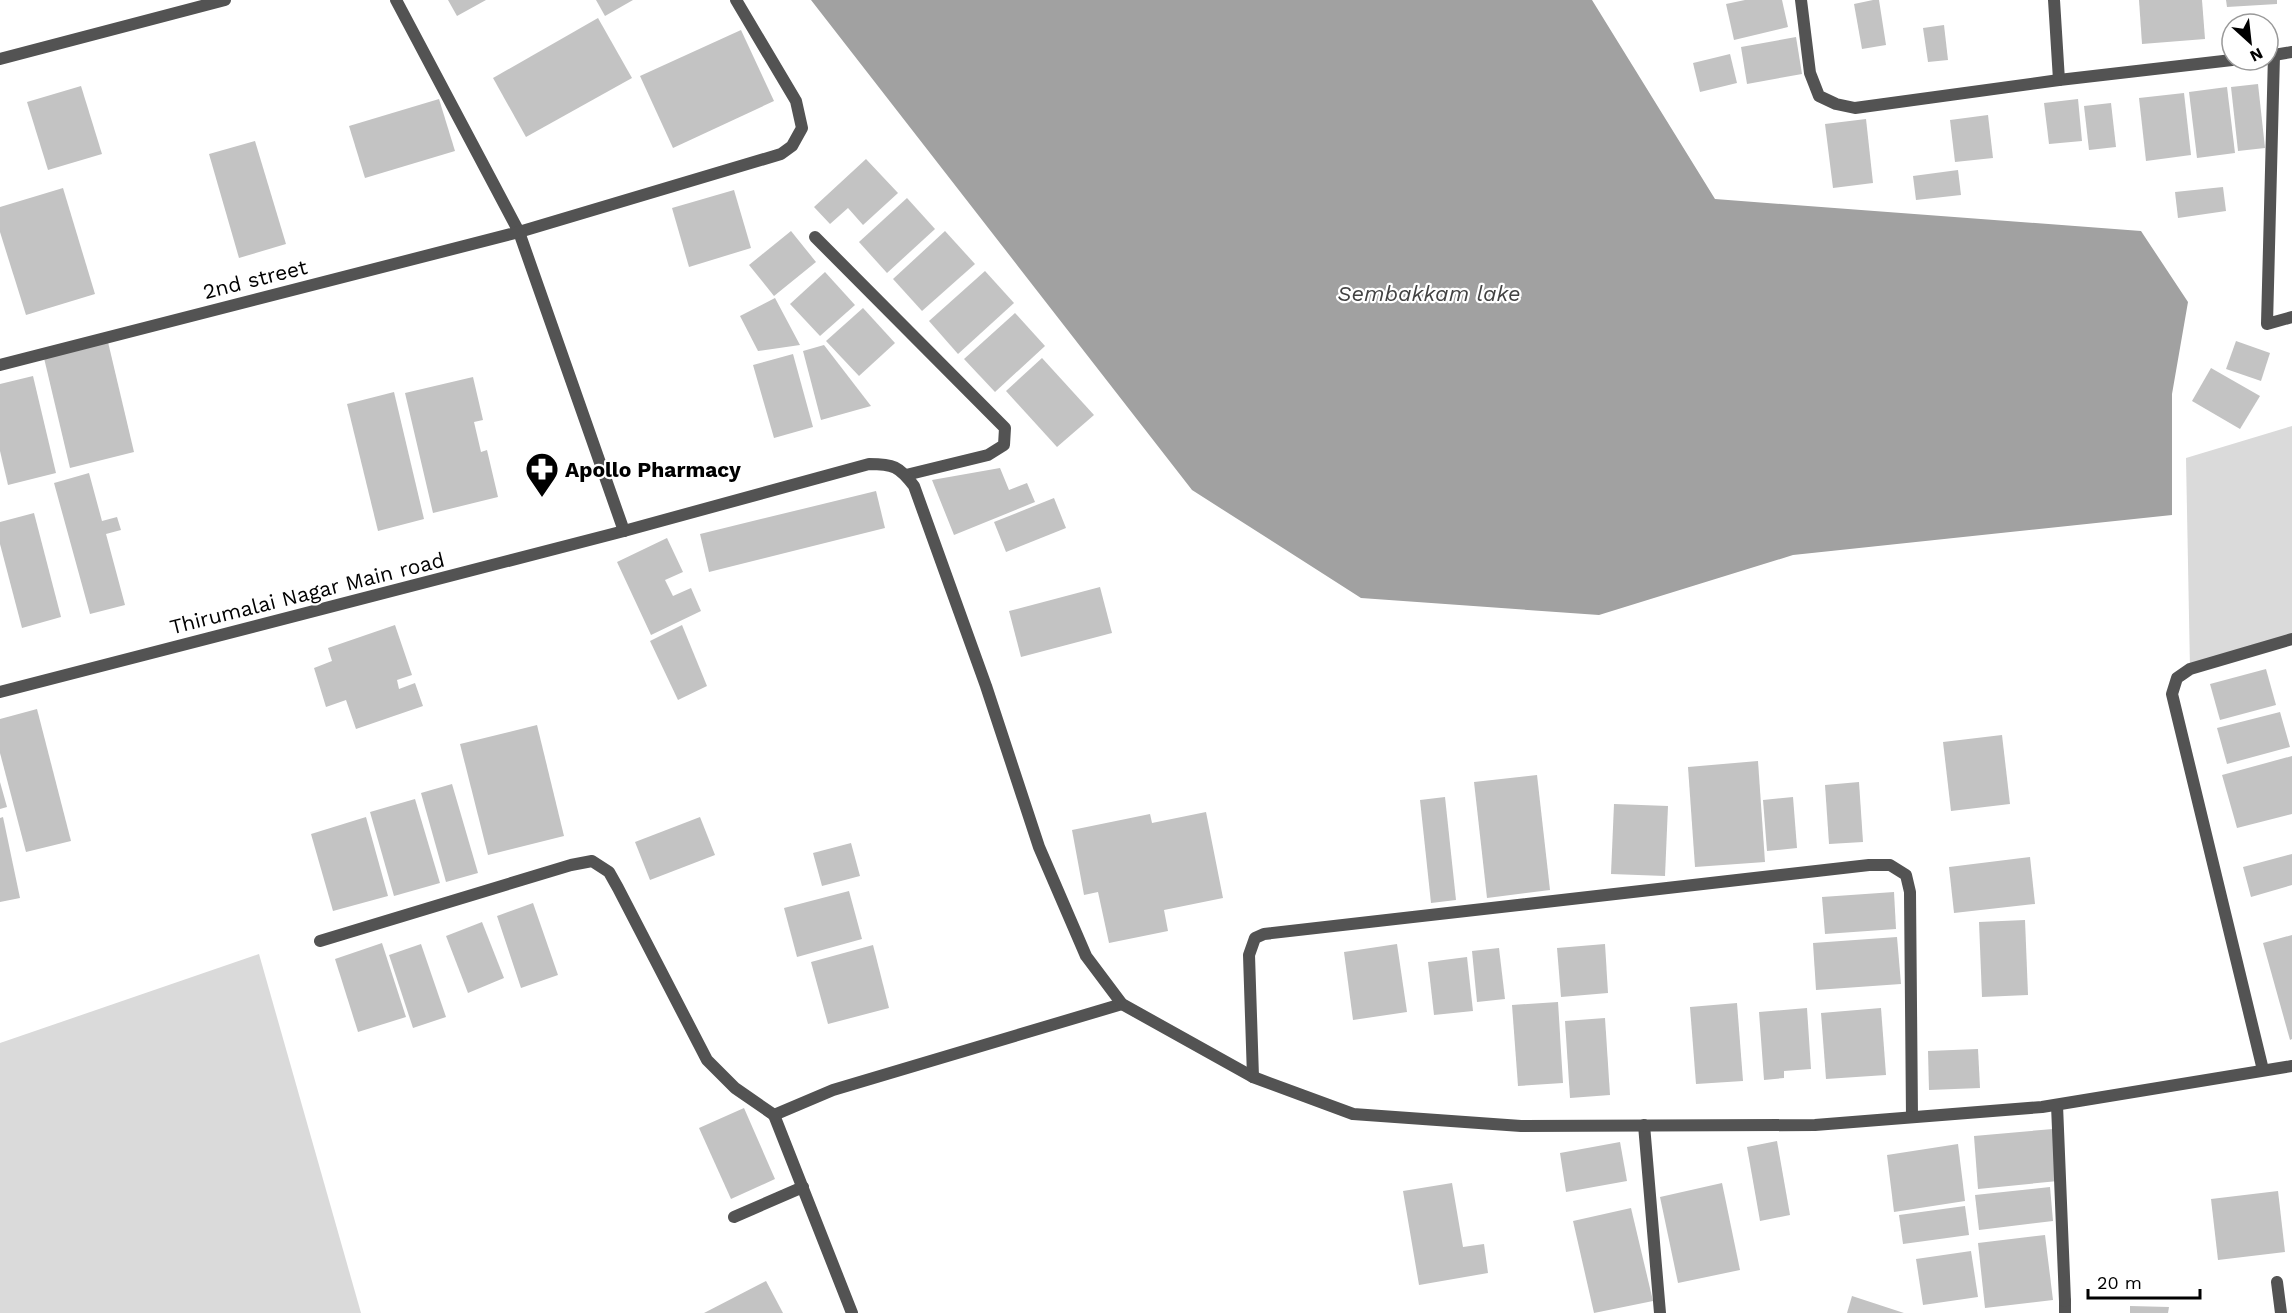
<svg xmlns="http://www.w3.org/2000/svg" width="2292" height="1313" font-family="'Work Sans',sans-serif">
	<rect width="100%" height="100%" fill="#fff"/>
	<!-- green -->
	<g fill="#dadada">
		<polygon points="2292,426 2292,639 2190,669 2186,458"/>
		<polygon points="259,954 361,1313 0,1313 0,1043"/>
	</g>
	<!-- water -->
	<polygon fill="#a1a1a1" points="811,0 1592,0 1715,199 2141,231 2188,302 2172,394 2172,515 1793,555 1599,615 1361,598 1192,490"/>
	<!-- building -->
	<g fill="#c3c3c3">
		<polygon points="448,0 486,0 457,16"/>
		<polygon points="596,0 633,0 605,16"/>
		<polygon points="1745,0 1782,0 1788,27 1734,40 1726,4"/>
		<polygon points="1873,0 1879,0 1886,45 1862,49 1854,4"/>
		<polygon points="2139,0 2202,0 2205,39 2142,44"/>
		<polygon points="2226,0 2277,0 2277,4 2227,7"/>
		<polygon points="598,18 632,78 526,137 493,78"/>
		<polygon points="1944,25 1948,60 1928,62 1923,28"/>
		<polygon points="741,30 774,101 673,148 640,76"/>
		<polygon points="1796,37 1802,74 1747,84 1741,47"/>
		<polygon points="1730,54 1737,83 1700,92 1693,63"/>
		<polygon points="2258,84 2265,148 2238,151 2231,87"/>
		<polygon points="81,86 102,154 48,170 27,102"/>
		<polygon points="2227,87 2235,153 2197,158 2189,92"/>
		<polygon points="2184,93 2191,155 2146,161 2139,98"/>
		<polygon points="439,99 455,151 365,178 349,126"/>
		<polygon points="2078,99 2082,141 2049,144 2044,103"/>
		<polygon points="2111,103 2116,147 2089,150 2084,106"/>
		<polygon points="1988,115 1993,158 1955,162 1950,120"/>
		<polygon points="1866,119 1873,183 1833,188 1825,124"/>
		<polygon points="255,141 286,244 239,258 209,154"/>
		<polygon points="866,159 898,193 863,225 848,208 830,224 814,207"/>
		<polygon points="1958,170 1961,195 1916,200 1913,176"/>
		<polygon points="2223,187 2226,211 2178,218 2175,192"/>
		<polygon points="63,188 95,294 26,315 0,232 0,207"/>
		<polygon points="734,190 751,248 689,267 672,208"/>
		<polygon points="907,198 935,229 887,273 859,242"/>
		<polygon points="791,231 816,262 774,296 749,265"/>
		<polygon points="945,231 975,264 922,311 893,279"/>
		<polygon points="985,271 1014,303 958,354 929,321"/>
		<polygon points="825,272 855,305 820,336 790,304"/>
		<polygon points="775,298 800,345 758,351 740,316"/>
		<polygon points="863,308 895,343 859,376 826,341"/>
		<polygon points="1015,313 1045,346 995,392 964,359"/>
		<polygon points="2236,341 2270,353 2261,381 2226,369"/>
		<polygon points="108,342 134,452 70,468 44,358"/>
		<polygon points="824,345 871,406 821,420 803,351"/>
		<polygon points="793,354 813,427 774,438 753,365"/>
		<polygon points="1042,358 1094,415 1057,447 1006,391"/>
		<polygon points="2211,368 2260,396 2240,429 2192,401"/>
		<polygon points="33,376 56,473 8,485 0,451 0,384"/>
		<polygon points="473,377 483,420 474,422 481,452 487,450 498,497 433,513 405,393"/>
		<polygon points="394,392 424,519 378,531 347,404"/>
		<polygon points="1000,468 1009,490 1027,483 1035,502 954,535 932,480"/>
		<polygon points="89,473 102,521 117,517 121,530 106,534 125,605 90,614 54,483"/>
		<polygon points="876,491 885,528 709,572 700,534"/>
		<polygon points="1054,498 1066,528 1006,552 994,522"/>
		<polygon points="34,513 61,617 22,628 0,544 0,522"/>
		<polygon points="667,538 683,572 665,580 673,596 691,588 701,611 651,635 617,562"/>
		<polygon points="1100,587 1112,633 1021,657 1009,611"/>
		<polygon points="395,625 412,675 397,680 399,689 415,683 423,706 356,729 346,700 326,707 314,668 332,661 328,648"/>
		<polygon points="682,625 707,686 678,700 650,641"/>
		<polygon points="2266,669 2276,705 2220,720 2210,684"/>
		<polygon points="37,709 71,841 26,852 0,753 0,719"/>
		<polygon points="2280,712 2290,747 2227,764 2217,728"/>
		<polygon points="537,725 564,836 488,855 460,744"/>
		<polygon points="2002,735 2010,804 1951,811 1943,742"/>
		<polygon points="2292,756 2292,814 2237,828 2222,775"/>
		<polygon points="1758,761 1765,862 1695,867 1688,767"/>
		<polygon points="1537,775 1550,890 1487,898 1474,782"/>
		<polygon points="0,782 7,807 0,809"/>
		<polygon points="1859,782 1863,842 1829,844 1825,785"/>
		<polygon points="452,784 478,873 446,882 421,793"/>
		<polygon points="1445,797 1456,900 1431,903 1420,800"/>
		<polygon points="1793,797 1797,848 1767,851 1763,800"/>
		<polygon points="415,799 440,883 394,896 370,812"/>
		<polygon points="1614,804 1668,806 1665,876 1611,874"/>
		<polygon points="1206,812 1223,898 1164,910 1168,931 1109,943 1098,892 1084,895 1072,830 1150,814 1152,823"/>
		<polygon points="3,817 20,898 0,902 0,818"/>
		<polygon points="366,817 388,896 333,911 311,834"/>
		<polygon points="700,817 715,855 650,880 635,842"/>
		<polygon points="851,843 860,876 822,886 813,853"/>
		<polygon points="2292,854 2292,885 2251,897 2243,867"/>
		<polygon points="2030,857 2035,904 1954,913 1949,867"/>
		<polygon points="849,891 862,939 797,957 784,908"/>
		<polygon points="1894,892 1896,929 1825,934 1822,897"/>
		<polygon points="533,903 558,975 521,988 497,916"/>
		<polygon points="2025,920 2028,995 1982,997 1979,922"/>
		<polygon points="482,922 504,978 468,993 446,936"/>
		<polygon points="2292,935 2292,1039 2290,1040 2263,943"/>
		<polygon points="1897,937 1901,984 1816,990 1813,943"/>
		<polygon points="382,943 406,1017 358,1032 335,959"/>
		<polygon points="421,944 446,1017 413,1028 389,955"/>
		<polygon points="1397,944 1407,1012 1353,1020 1344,952"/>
		<polygon points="1605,944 1608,993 1561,997 1557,948"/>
		<polygon points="873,945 889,1008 828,1024 811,962"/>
		<polygon points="1499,948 1505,999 1477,1002 1472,951"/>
		<polygon points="1467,957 1473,1011 1434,1015 1428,962"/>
		<polygon points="1558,1002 1563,1083 1518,1086 1512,1005"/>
		<polygon points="1737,1003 1743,1081 1696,1084 1690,1007"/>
		<polygon points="1807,1008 1811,1069 1784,1071 1784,1078 1764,1080 1759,1012"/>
		<polygon points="1881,1008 1886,1075 1826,1079 1821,1013"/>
		<polygon points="1605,1018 1610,1095 1570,1098 1565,1021"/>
		<polygon points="1978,1049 1980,1088 1929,1090 1928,1051"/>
		<polygon points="744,1108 775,1179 731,1199 699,1128"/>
		<polygon points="2053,1129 2058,1181 1978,1189 1974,1136"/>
		<polygon points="1777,1141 1790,1215 1760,1221 1747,1147"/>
		<polygon points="1620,1142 1627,1181 1566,1192 1560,1153"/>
		<polygon points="1958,1144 1965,1201 1894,1212 1887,1155"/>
		<polygon points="1452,1183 1463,1247 1484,1244 1488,1273 1419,1285 1403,1191"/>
		<polygon points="1722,1183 1740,1270 1678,1283 1660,1197"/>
		<polygon points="2050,1187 2053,1221 1979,1230 1975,1195"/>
		<polygon points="2278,1191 2285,1252 2218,1260 2211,1199"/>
		<polygon points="1965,1206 1969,1235 1903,1244 1899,1215"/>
		<polygon points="1631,1208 1653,1301 1594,1313 1573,1221"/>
		<polygon points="2045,1235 2053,1300 1985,1308 1978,1243"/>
		<polygon points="1971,1251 1978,1297 1923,1305 1916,1259"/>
		<polygon points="766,1281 783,1313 704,1313"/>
		<polygon points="1852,1296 1904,1313 1847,1313"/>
		<polygon points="2130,1306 2169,1307 2168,1313 2130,1313"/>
	</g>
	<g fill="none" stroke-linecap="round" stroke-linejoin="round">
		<!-- service -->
		<polyline stroke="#535353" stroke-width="12" points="2065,1313 2065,1301"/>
		<!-- minor -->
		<g stroke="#535353" stroke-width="12">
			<polyline points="396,0 519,232 624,531"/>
			<polyline points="1801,0 1810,73 1819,96 1836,104 1855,108 2059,80 2232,60"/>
			<polyline points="2054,0 2059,80"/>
			<polyline points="2274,55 2267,324 2292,317"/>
			<polyline points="2268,56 2292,52"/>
			<polyline points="0,59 225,0"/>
			<polyline points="815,237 1005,428 1004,445 988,455 906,475"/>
			<polyline points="0,365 519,232 781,154 792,146 802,128 796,101 736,0"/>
			<polyline points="320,941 571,865 592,861 609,872 618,888 707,1060 735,1088 774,1115"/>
			<polyline points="2263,1070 2172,694 2177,678 2190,669 2292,639"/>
			<polyline points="1253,1077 1249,955 1255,938 1264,934 1869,865 1890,865 1906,875 1910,892 1912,1117"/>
			<polyline points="2057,1105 2065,1301"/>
			<polyline points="1644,1125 1660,1313"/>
			<polyline points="734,1217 803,1187"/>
			<polyline points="2277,1282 2281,1313"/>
			<polyline points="852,1313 774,1115 833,1090 1122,1004"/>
		</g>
		<!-- tertiary -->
		<path stroke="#535353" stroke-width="12" d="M 0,692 L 624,531 L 869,464 C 893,464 899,466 914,486 L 986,686 L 1039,847 L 1086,956 L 1122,1004 L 1253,1077 L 1353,1114 L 1521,1126 L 1815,1125 L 2042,1107 L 2292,1066"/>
	</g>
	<!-- icons -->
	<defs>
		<symbol id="pharmacy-pin" viewBox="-11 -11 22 30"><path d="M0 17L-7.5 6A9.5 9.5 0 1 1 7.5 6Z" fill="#000" stroke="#fff"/><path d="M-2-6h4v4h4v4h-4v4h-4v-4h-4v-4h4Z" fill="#fff"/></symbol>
	</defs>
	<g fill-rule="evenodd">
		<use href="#pharmacy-pin" x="523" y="450" width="38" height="52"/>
	</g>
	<g text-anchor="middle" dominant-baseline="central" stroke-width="4.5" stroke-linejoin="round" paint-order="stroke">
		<!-- street labels -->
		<g font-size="21" fill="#000" stroke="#fff">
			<text transform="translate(255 279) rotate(-14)">2nd street</text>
			<text transform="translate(307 593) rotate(-14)">Thirumalai Nagar Main road</text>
		</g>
		<!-- poi labels -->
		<g font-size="21" font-weight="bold" fill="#000" stroke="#fff" text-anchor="start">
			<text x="565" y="469">Apollo Pharmacy</text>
		</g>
		<!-- water labels -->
		<g font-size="22" font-style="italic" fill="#424242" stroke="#fff">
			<text x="1429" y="293">Sembakkam lake</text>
		</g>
	</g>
	<!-- north arrow -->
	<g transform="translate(2250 42) rotate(153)"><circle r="28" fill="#ffffff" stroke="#999999" stroke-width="1.5"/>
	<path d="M0-4.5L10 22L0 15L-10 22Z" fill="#000000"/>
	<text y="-9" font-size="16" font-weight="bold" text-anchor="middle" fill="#000000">N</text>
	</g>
	<!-- scale -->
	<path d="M2088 1289v9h112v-9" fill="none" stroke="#000000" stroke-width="3"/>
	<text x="2097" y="1289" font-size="18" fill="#000000" stroke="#ffffff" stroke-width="4.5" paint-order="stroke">20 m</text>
</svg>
